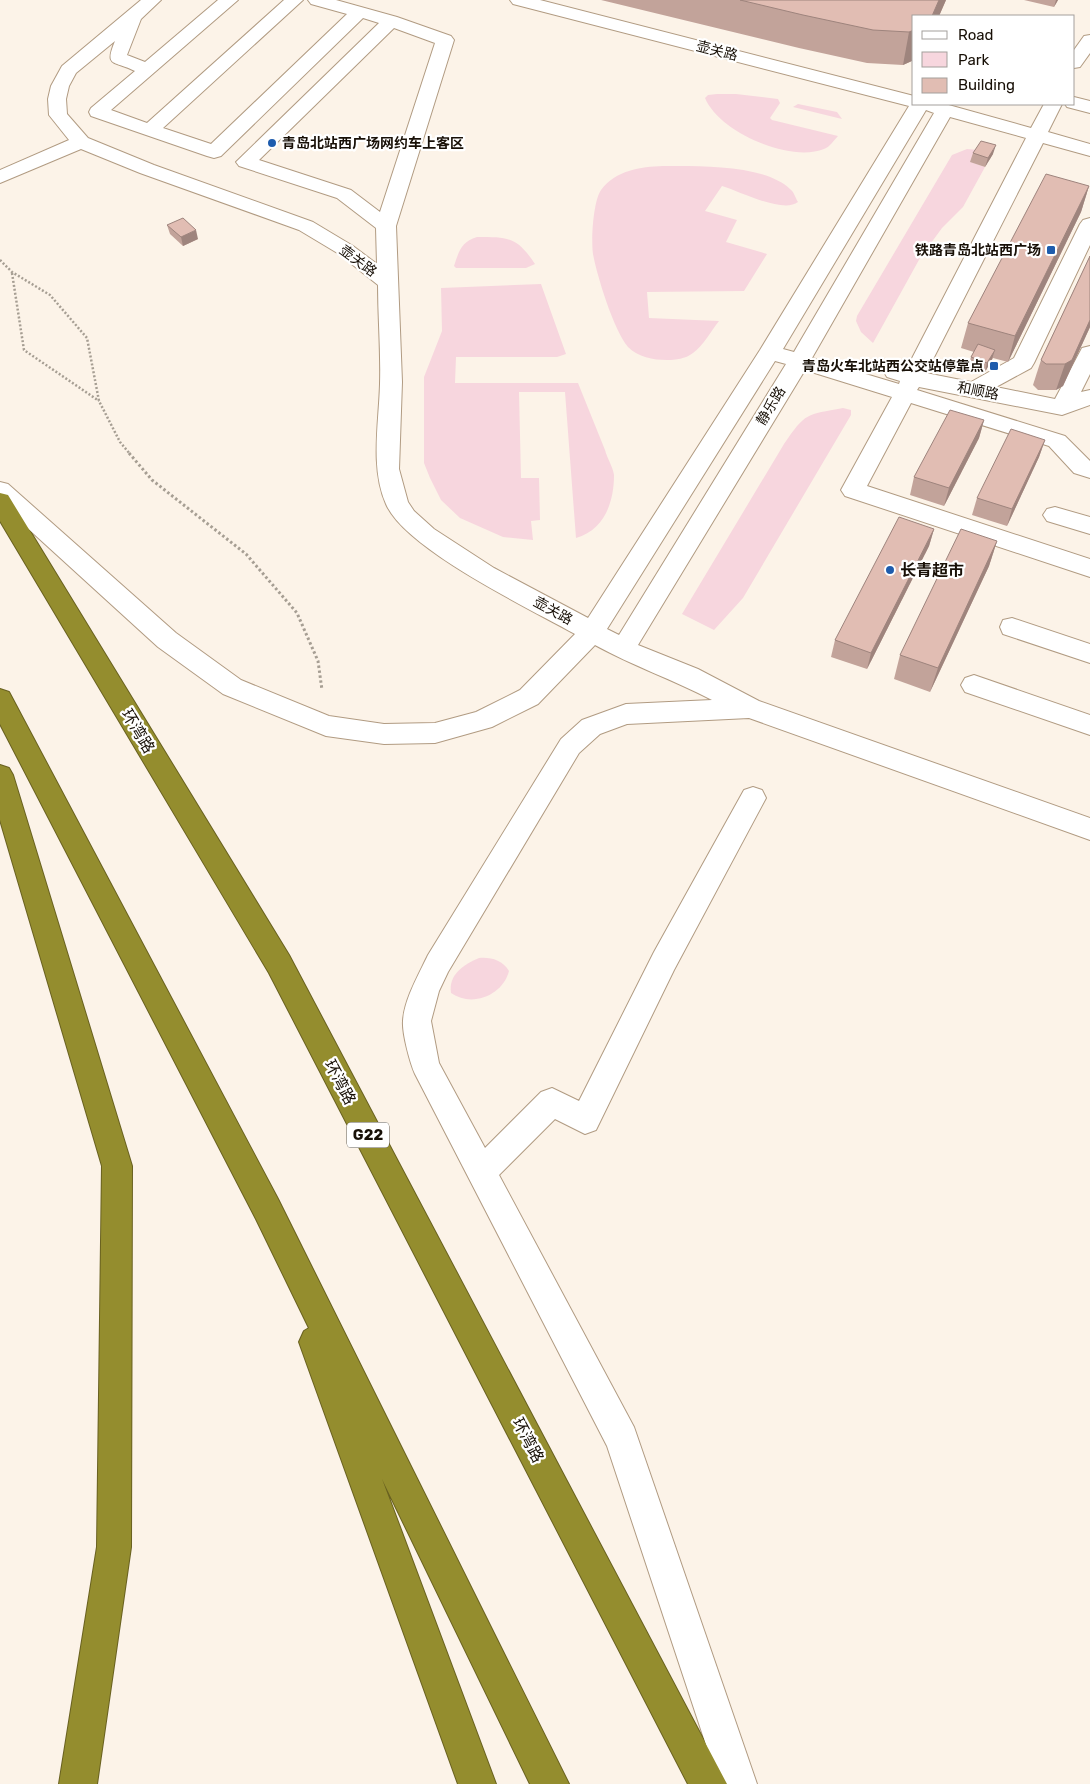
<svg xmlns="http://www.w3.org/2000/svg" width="1090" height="1784" font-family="Rubik,'Noto Sans SC',sans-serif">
	<rect width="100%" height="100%" fill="#fcf3e8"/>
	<!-- green -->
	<g fill="#f7d6de">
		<path d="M 717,94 L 736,94 L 778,99 L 780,103 L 770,118 L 772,120 L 838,136 C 834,140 830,147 824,149 C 790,163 719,132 705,98 L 708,95 Z"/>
		<polygon points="798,104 837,112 842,119 793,107"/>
		<polygon points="967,149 979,150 971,162 985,167 963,207 942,228 920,258 873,343 861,332 856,321 857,316 952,155"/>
		<path d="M 663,166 C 697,166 764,164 790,189 C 794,192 795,197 798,202 C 783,214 739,191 722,186 L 705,211 L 737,220 L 726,242 L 767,254 L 744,291 L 647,292 L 649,318 L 719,321 C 711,331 703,346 693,353 C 685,359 676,360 667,360 C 653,360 638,357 628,347 C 614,331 597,276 593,254 C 591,240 593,202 601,190 C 616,170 640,167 663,166 Z"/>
		<path d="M 477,237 C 509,237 517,237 535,264 L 526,268 L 456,268 L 454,266 C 459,251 461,242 477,237 Z"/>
		<path d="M 541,284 L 566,354 L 557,357 L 456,357 L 455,383 L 578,383 C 587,405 596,428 605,450 C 607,458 613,467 614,475 C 614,503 604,530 576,538 L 565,392 L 519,392 L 521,478 L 539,478 L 540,520 L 531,521 L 533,540 L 503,537 L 460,518 L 441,500 L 430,478 L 424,463 L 424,377 L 442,331 L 441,288 Z"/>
		<path d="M 843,408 L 851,410 L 851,415 L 743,598 L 714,630 L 682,614 L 784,444 C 806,412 806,415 843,408 Z"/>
		<path d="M 479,958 C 491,957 502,960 509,971 C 503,995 472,1008 451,993 C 448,975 464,964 479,958 Z"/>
	</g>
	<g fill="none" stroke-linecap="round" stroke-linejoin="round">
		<defs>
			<g id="minor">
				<path d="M 141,0 L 161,0 L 141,19 L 127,55 L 145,62 L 218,0 L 238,0 L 111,110 L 147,123 L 284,0 L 303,0 L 163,128 L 211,144 L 347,14 L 311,4 L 308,0 L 336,0 L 397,17 L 451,36 L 454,40 L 396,226 L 402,382 L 399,469 L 408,502 L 414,511 L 434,529 L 494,568 L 588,618 L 760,350 L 909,106 L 513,4 L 510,0 L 540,0 L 914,96 L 914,104 L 945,104 L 1031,128 L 1044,104 L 1062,104 L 1048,132 L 1090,144 L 1090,156 L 1043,143 L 926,373 L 971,382 L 1014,358 L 1080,224 L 1083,220 L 1090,218 L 1090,245 L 1034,363 L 1031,368 L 996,387 L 1055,399 L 1082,348 L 1090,346 L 1090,374 L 1081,392 L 1090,390 L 1090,405 L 1062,415 L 919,387 L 917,390 L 1065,436 L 1090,461 L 1090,478 L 1074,473 L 1049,446 L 911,403 L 867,486 L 1090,559 L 1090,577 L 845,496 L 841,490 L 892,397 L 805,370 L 638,645 L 698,669 L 759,701 L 1090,818 L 1090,840 L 749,718 L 627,724 L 600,734 L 579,753 L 448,972 L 439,991 L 431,1021 L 439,1063 L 485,1148 L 541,1092 L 552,1088 L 579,1101 L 654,952 L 744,790 L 753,787 L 762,790 L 766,798 L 674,970 L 596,1130 L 585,1134 L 555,1119 L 499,1175 L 634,1427 L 757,1784 L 719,1784 L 607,1446 L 415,1074 C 410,1063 402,1033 403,1021 C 404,1000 419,974 428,955 L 561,739 L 582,720 L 626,704 L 712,700 C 674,680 633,666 595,645 L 538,704 L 492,727 L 435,743 L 384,744 L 326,736 L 223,694 L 158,647 L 0,503 L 0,482 L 8,484 L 176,633 L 241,680 L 329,716 L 384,724 L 435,723 L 476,712 L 520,690 L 575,634 C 530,609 405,549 386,504 C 370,468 379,423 380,384 C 381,351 378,318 378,285 L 339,254 L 299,230 L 140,173 L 81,149 L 0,183 L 0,170 L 69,140 L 49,115 L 48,99 L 51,86 L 62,66 ZM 363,18 L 379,23 L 236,162 L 239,166 L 337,198 L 376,228 L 377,264 L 353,246 L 313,222 L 154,165 L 88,138 L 67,114 L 66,99 L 69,86 L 76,73 L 115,41 C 104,68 114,60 135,71 L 91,108 L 89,112 L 91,116 L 207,156 L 214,158 L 221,156 ZM 394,28 L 435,43 L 380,212 L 351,190 L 259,160 ZM 926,110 L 934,113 L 798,345 L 794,352 L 783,349 ZM 950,117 L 1026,138 L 907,368 L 895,365 L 887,367 L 884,372 L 887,377 L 900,381 L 899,384 L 812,358 ZM 775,361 L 786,364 L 619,635 L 607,629 Z"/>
				<polygon points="1090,35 1090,53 1080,67 1074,68 1074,50 1084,36"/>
				<polygon points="1074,97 1090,101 1090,113 1067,107 1065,104 1074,104"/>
				<polygon points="1055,507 1090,517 1090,534 1047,521 1043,515 1047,509"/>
				<polygon points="1012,618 1090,644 1090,663 1003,634 1000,627 1003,620"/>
				<polygon points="974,675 1090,715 1090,735 965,692 961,685 965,678"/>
			</g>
			<g id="highway">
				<polygon points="0,493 8,495 289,955 727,1784 688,1784 269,973 0,521"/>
				<polygon points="0,689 9,692 278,1199 569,1784 530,1784 382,1479 496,1784 458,1784 299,1342 304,1331 309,1328 256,1219 0,724"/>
				<polygon points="0,765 9,768 13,775 132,1166 131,1547 97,1784 59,1784 97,1547 102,1166 0,820"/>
			</g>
		</defs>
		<!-- minor casing -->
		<use href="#minor" stroke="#b19b82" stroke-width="2"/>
		<!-- highway casing -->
		<use href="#highway" stroke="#696120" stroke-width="2"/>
		<!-- path-far1 -->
		<g stroke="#a69e93" stroke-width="2.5" stroke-dasharray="2 2" stroke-linecap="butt">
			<polyline points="0,260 12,272 50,295 87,338 99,401 120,442 130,454"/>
			<polyline points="12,273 24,350 99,401"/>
		</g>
		<!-- path -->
		<polyline stroke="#a69e93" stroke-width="3" stroke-dasharray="2.5 2.5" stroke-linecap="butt" points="129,453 152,480 246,554 297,613 318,661 322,690"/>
		<!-- minor -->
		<use href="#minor" fill="#fff" fill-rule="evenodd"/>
		<!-- highway -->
		<use href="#highway" fill="#948d2e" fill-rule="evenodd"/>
	</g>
	<!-- wall -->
	<g fill="#c2a39a">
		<polygon points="601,0 946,0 939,16 914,16 914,60 903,65 867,63 799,48"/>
		<polygon points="1024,0 1058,0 1054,7"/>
		<polygon points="973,153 993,154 985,167 970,162"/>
		<polygon points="1089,186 1081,212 1008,362 993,358 985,372 968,367 971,357 974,352 961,348 968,323"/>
		<polygon points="167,225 198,239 183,246 170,234"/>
		<polygon points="1090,256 1090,327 1063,386 1056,390 1038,390 1033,385 1041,360"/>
		<polygon points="984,420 979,438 944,506 910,495 914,477"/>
		<polygon points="1045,440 1039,457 1007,526 972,515 977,498"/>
		<polygon points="934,529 929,546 867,669 831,657 835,640"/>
		<polygon points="997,541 989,566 930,692 894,679 900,655"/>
	</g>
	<!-- shaded-wall -->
	<g fill="#9e847d">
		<polygon points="939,0 946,0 939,16 932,16"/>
		<polygon points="1056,0 1058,0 1054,7"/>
		<polygon points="914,30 914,60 903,65 909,32"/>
		<polygon points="996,145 993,154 985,167 988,158"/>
		<polygon points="1089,186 1081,212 1008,362 1015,336"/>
		<polygon points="196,230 198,239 183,246 181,237"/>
		<polygon points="1090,320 1090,327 1063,386 1056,390 1065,364"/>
		<polygon points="995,350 992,359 985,372 987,363"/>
		<polygon points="984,420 979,438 944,506 949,488"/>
		<polygon points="1045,440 1039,457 1007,526 1012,509"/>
		<polygon points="934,529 929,546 867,669 871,653"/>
		<polygon points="997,541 989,566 930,692 938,668"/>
	</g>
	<!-- building -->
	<g fill="#e1bdb3" stroke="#9e847d">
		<polygon points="740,0 939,0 932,16 914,16 914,30 909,32 873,30 803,15"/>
		<polygon points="981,141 996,145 988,158 973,153"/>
		<polygon points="1046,174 1089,186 1015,336 968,323"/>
		<polygon points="183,218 196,230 181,237 167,225"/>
		<polygon points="1090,256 1090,320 1072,360 1065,364 1046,364 1041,360"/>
		<polygon points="978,344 995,350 987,363 971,357"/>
		<polygon points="950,410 984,420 949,488 914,477"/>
		<polygon points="1011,429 1045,440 1012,509 977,498"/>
		<polygon points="899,517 934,529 871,653 835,640"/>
		<polygon points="961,529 997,541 938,668 900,655"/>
	</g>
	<!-- markers -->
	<g fill="#1e5cad" stroke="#fff" stroke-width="2">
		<circle cx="272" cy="143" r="5"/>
		<rect x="1046" y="245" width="10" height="10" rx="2.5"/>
		<rect x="989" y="361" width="10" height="10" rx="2.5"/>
		<circle cx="890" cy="570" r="5"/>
	</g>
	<g text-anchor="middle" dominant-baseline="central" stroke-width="4.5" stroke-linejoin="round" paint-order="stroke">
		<!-- far-street labels -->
		<g font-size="14" fill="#181007" stroke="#fff">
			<text transform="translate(717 51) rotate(14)">壶关路</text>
			<text transform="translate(358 261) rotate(37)">壶关路</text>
			<text transform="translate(978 391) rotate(11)">和顺路</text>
			<text transform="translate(771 406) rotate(-59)">静乐路</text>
			<text transform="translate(553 611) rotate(29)">壶关路</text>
		</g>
		<!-- far-poi labels -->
		<g font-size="14" font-weight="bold" fill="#181007" stroke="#fff" text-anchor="end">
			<text x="282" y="143" text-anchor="start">青岛北站西广场网约车上客区</text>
			<text x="1041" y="250">铁路青岛北站西广场</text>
			<text x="984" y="366">青岛火车北站西公交站停靠点</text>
		</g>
		<!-- shield labels -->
		<rect fill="#fff" stroke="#5d5851" stroke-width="1" x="347" y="1122.5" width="42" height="25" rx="4"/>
		<g font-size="15" font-weight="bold" fill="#181007">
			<text x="368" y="1135">G22</text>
		</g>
		<!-- poi labels -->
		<g font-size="16" font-weight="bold" fill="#181007" stroke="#fff" text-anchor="start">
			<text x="900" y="570">长青超市</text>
		</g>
		<!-- street labels -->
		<g font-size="16" fill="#181007" stroke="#fff">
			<text transform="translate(138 731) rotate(59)">环湾路</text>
			<text transform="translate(340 1082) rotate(62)">环湾路</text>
			<text transform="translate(528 1440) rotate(62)">环湾路</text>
		</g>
	</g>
	<!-- legend -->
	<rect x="912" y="15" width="162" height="90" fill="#ffffff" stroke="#a39f9c"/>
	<rect x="922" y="31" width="25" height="8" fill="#ffffff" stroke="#a39f9c"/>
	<text x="958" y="40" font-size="15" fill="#181007">Road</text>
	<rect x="922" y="52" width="25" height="15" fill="#f7d6de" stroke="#a39f9c"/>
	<text x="958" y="65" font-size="15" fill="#181007">Park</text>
	<rect x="922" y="78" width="25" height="15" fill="#e1bdb3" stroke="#a39f9c"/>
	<text x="958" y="90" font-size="15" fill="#181007">Building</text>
</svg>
